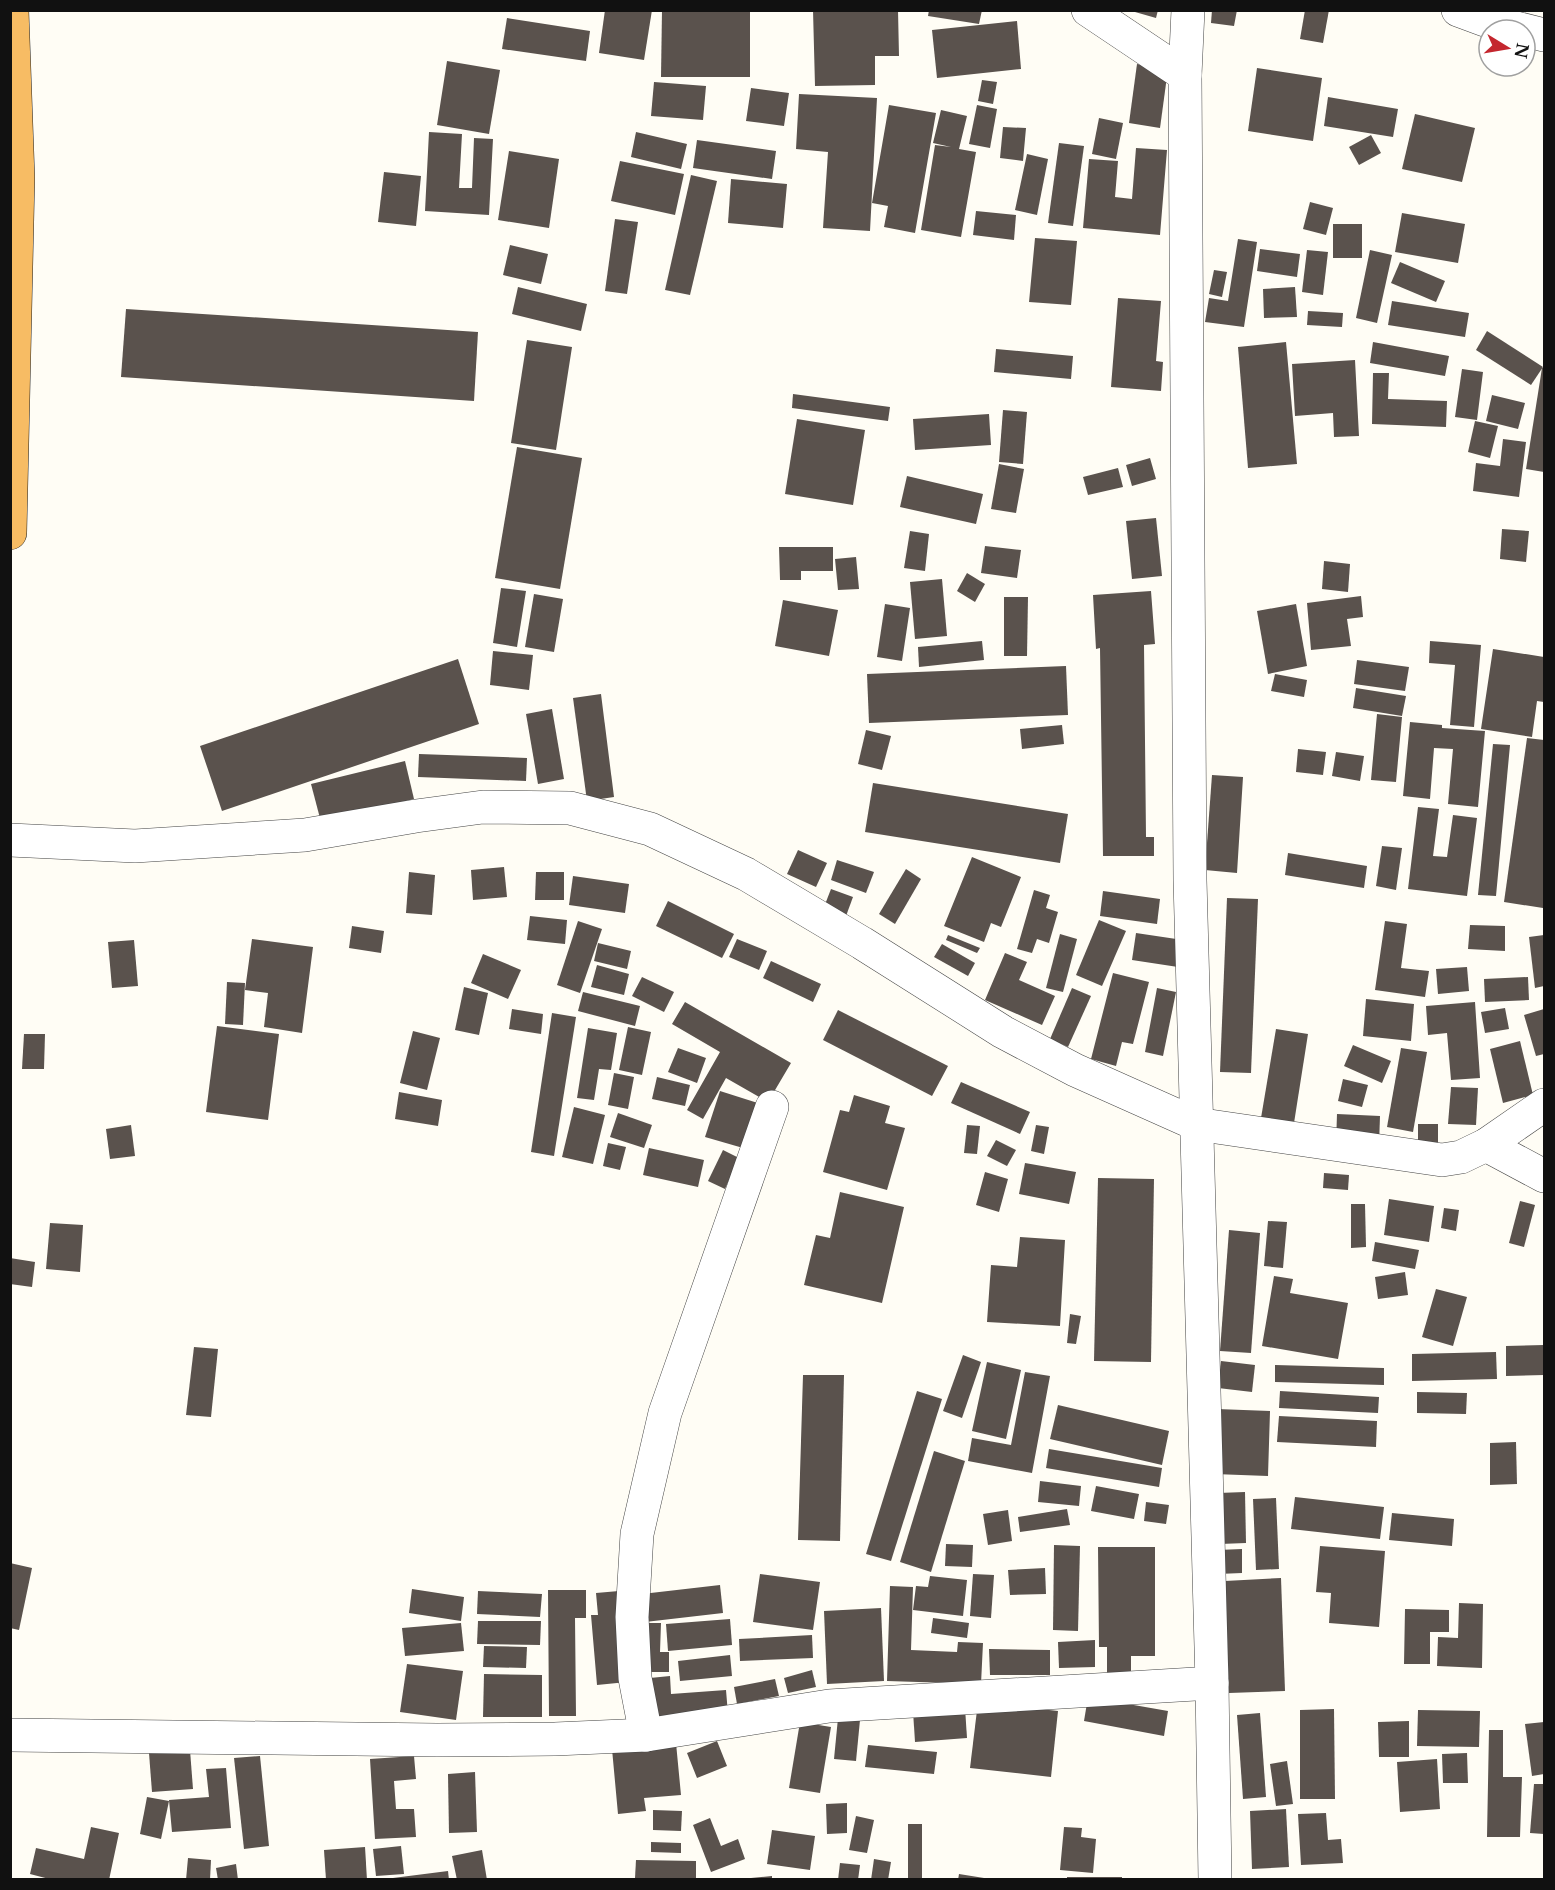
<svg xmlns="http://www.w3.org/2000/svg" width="1555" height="1890" font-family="'Libre Baskerville',serif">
	<rect width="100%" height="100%" fill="#fffdf5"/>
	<!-- building -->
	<g fill="#5a524d">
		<polygon points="605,10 652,10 644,60 599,53"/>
		<polygon points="662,10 750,10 750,77 661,77"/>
		<polygon points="813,10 898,10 899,56 875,56 875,85 815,86"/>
		<polygon points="929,10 982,10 979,24 928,16"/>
		<polygon points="1128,10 1158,10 1156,18"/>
		<polygon points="1212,10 1237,10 1234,26 1211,23"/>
		<polygon points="1305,10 1329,10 1323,43 1300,39"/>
		<polygon points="507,18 590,31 586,61 502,49"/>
		<polygon points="1017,21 1021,69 937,78 932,30"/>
		<polygon points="447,61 500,70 489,134 437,125"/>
		<polygon points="1137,64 1168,69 1160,128 1129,123"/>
		<polygon points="1257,68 1322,78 1313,141 1248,131"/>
		<polygon points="982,80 997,82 993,104 978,101"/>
		<polygon points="654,82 706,86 703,120 651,116"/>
		<polygon points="751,88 789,93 784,126 746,121"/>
		<polygon points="799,94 877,98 870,231 823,228 828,152 796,149"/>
		<polygon points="1328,97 1398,109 1393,137 1324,126"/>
		<polygon points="889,105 936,113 915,233 884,227 888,206 872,203"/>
		<polygon points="977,105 997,109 990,148 969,144"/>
		<polygon points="941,110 967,116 959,149 976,152 961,237 921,230 935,145 951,147 933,143"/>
		<polygon points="1415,114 1475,128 1462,182 1402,169"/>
		<polygon points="1099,118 1123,123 1116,159 1092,154"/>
		<polygon points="1003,127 1026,128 1023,161 1000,158"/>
		<polygon points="429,132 462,134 459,188 472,188 474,138 493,139 489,215 425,211"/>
		<polygon points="636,132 687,144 681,169 631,157"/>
		<polygon points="1371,135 1381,153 1359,165 1349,147"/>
		<polygon points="697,140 776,151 772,179 693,168"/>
		<polygon points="1059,143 1084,146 1073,226 1048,223"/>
		<polygon points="1136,148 1167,150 1160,235 1083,228 1089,159 1118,161 1115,197 1132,199"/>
		<polygon points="509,151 559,159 549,228 498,220"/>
		<polygon points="1027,154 1048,159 1037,215 1015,210"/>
		<polygon points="620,161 684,174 675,215 611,201"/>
		<polygon points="384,172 421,176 416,226 378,222"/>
		<polygon points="691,175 717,181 690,295 665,290"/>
		<polygon points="731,179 787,184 783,228 728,223"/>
		<polygon points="1310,202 1333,208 1326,235 1303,229"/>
		<polygon points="976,211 1016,215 1014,240 973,235"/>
		<polygon points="1402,213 1465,224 1458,263 1395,252"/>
		<polygon points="615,219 638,222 627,294 605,291"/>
		<rect x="1333" y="224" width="29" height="34"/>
		<polygon points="1035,238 1077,241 1071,305 1029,302"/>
		<polygon points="1238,239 1257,242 1244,327 1205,322 1209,298 1228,301"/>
		<polygon points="510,245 548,254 541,284 503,275"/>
		<polygon points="1260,249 1300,254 1297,277 1257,271"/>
		<polygon points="1307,250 1328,252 1323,295 1302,292"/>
		<polygon points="1370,250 1392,255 1377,323 1356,318"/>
		<polygon points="1400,262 1445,281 1436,302 1391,283"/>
		<polygon points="1214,270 1227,272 1222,297 1209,294"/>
		<polygon points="518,287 587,304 581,331 512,314"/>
		<polygon points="1295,287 1297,317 1264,318 1263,289"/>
		<polygon points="1118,298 1161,301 1156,361 1163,362 1161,391 1111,387"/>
		<polygon points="1392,301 1469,313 1465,337 1388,325"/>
		<polygon points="126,309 478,332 474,401 121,377"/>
		<polygon points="1308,311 1343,313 1342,327 1307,325"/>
		<polygon points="1487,331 1543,367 1531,385 1476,350"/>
		<polygon points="527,340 572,347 556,450 511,443"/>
		<polygon points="1286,342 1297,464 1248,468 1238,347"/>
		<polygon points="1373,342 1449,356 1445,376 1370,363"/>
		<polygon points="996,349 1073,356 1071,379 994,372"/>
		<polygon points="1355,360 1359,436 1334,437 1333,413 1295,416 1292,364"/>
		<polygon points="1542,368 1544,368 1544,472 1526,469"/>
		<polygon points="1462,369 1483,372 1477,420 1455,417"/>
		<polygon points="1373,373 1389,373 1388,399 1447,401 1446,427 1372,424"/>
		<polygon points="793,394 890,407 888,421 792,408"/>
		<polygon points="1492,395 1525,403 1518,429 1486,421"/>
		<polygon points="1003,410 1027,412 1023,464 999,462"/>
		<polygon points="989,414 991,445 915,450 913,419"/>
		<polygon points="797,419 865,430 853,505 785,494"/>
		<polygon points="1475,421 1498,426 1490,458 1468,452"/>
		<polygon points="1503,439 1526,442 1519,497 1473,491 1476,463 1500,466"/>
		<polygon points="517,447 582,458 560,589 495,578"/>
		<polygon points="1150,458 1156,479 1132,486 1126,465"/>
		<polygon points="999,464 1024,469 1016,513 991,509"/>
		<polygon points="1118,468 1123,487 1088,495 1083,477"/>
		<polygon points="907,476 983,494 976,524 900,507"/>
		<polygon points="1156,518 1162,576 1132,579 1126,521"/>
		<polygon points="1502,529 1529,531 1526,562 1500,559"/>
		<polygon points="910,531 929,534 925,571 904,568"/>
		<polygon points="985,546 1021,550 1017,578 981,573"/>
		<polygon points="779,547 833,547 833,571 801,571 801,580 780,580"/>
		<polygon points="856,557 859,589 838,590 835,559"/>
		<polygon points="1324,561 1350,564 1348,592 1322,589"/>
		<polygon points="967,573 985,584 975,602 957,591"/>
		<polygon points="942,579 947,636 915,639 910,582"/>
		<polygon points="501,588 526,591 517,647 493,643"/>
		<polygon points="1151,591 1155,644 1144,645 1146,837 1154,837 1154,856 1103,856 1100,648 1096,649 1093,595"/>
		<polygon points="534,594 563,599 554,652 525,647"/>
		<polygon points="1361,596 1363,617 1347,619 1351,646 1311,650 1307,603"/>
		<polygon points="1004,597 1028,597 1027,656 1004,656"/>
		<polygon points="783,600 838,610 829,656 775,646"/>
		<polygon points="885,604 910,608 902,661 877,657"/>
		<polygon points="1296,604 1307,666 1268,674 1257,611"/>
		<polygon points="982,641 984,660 919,667 918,647"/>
		<polygon points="1430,641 1481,645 1474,727 1450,725 1455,665 1429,663"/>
		<polygon points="1493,649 1544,657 1544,702 1537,701 1532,737 1481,729"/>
		<polygon points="493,651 533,655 529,690 490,685"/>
		<polygon points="458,659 479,724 222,811 200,746"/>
		<polygon points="1357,660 1409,667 1405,691 1354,684"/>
		<polygon points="1066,666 1068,715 869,723 867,674"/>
		<polygon points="1275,674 1307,680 1304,697 1271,691"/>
		<polygon points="1356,688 1406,696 1402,716 1353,708"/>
		<polygon points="601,694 614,797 587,801 573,698"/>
		<polygon points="552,709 564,779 538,784 526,714"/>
		<polygon points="1377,714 1402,717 1396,782 1371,780"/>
		<polygon points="1410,722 1442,725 1442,728 1485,731 1478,807 1448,804 1453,749 1434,748 1430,799 1403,796"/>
		<polygon points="1062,725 1064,744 1022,749 1020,729"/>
		<polygon points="866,730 891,736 882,770 858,764"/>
		<polygon points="1527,738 1544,740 1544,896 1543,908 1504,902"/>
		<polygon points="1493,744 1510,745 1496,896 1478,895"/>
		<polygon points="1298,749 1326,752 1323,775 1296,772"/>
		<polygon points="1336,752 1364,756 1360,781 1332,776"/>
		<polygon points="419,754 527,758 526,781 418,777"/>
		<polygon points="405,761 414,799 321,822 311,784"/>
		<polygon points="1212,775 1243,777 1237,873 1205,870"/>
		<polygon points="873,783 1068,814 1060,863 865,832"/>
		<polygon points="1418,807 1439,809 1433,856 1447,857 1453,815 1477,818 1467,896 1408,889"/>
		<polygon points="1382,846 1402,848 1396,890 1376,886"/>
		<polygon points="798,850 827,863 816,887 787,874"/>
		<polygon points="1288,853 1367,866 1364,888 1285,875"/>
		<polygon points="972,857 1021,877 1001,927 991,923 984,942 944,926"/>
		<polygon points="837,860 874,872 866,893 831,880"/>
		<polygon points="504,867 507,897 473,900 471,870"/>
		<polygon points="906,869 921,879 895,924 879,914"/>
		<polygon points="409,872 435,875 432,915 406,913"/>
		<polygon points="536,872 564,872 564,900 535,900"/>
		<polygon points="573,876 629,884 625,913 569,905"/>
		<polygon points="831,889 853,897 846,916 824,907"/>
		<polygon points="1034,890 1050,895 1046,908 1058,912 1049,943 1037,939 1032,953 1017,949"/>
		<polygon points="1103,891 1160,899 1157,924 1100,916"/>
		<polygon points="1227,898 1258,899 1251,1073 1220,1072"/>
		<polygon points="668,901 734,934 722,958 656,926"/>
		<polygon points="530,916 567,920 565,944 527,940"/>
		<polygon points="1099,920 1126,931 1102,986 1076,975"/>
		<polygon points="578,921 602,929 580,993 557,985"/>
		<polygon points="1385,921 1407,924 1401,968 1429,971 1425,997 1375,990"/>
		<polygon points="1470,925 1505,926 1505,951 1468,949"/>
		<polygon points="352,926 384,931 381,953 349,948"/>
		<polygon points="1136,933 1183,940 1178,967 1132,960"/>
		<polygon points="1060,934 1077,939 1063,992 1046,988"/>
		<polygon points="948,935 980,948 977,953 946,940"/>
		<polygon points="1544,935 1544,986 1535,988 1529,937"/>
		<polygon points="252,939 313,947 302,1033 264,1027 268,993 245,990"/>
		<polygon points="737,939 767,951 759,970 729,957"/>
		<polygon points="134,940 138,986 112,988 108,942"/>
		<polygon points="598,943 631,951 627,969 594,961"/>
		<polygon points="942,944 975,963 968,976 934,957"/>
		<polygon points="1005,953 1027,962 1019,980 1055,996 1042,1025 985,1000"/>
		<polygon points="483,954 521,970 508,999 471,983"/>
		<polygon points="771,961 821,984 813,1002 763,978"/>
		<polygon points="597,965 629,974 624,995 591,987"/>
		<polygon points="1467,967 1469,991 1438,994 1436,969"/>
		<polygon points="1113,973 1149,982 1133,1044 1122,1042 1116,1066 1091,1059"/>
		<polygon points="642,977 674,992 664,1012 632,996"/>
		<polygon points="1528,977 1529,1000 1485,1002 1484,979"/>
		<polygon points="227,982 245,983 243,1025 225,1024"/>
		<polygon points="464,987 488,993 479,1035 455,1030"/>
		<polygon points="1072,988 1091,996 1068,1047 1050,1039"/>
		<polygon points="1157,988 1176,992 1163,1056 1145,1052"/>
		<polygon points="583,992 640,1006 635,1026 578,1011"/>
		<polygon points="1366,999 1414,1004 1411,1041 1363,1036"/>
		<polygon points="685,1002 791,1063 768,1102 726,1078 703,1119 687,1110 720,1052 672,1024"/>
		<polygon points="1475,1002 1480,1078 1451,1080 1447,1033 1428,1035 1426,1006"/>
		<polygon points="1505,1008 1509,1029 1485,1033 1481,1012"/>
		<polygon points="512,1009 543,1014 541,1034 509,1029"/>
		<polygon points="1544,1009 1544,1054 1536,1056 1524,1015"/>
		<polygon points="838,1010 948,1066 932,1096 823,1040"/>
		<polygon points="552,1013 576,1017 554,1156 531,1152"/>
		<polygon points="217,1026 279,1034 268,1120 206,1112"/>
		<polygon points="628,1027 651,1032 642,1075 619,1070"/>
		<polygon points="588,1028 617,1033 611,1070 599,1069 594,1100 577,1098"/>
		<polygon points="1276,1029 1308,1034 1294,1123 1261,1118"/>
		<polygon points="413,1031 440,1038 427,1090 400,1083"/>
		<polygon points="24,1034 45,1034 44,1069 22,1069"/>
		<polygon points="1520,1041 1533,1095 1503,1103 1490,1049"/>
		<polygon points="1353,1045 1391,1061 1382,1083 1344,1066"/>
		<polygon points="678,1048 706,1058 697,1083 668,1072"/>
		<polygon points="1401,1048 1427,1052 1413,1132 1387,1127"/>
		<polygon points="614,1073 634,1077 628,1109 608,1105"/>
		<polygon points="657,1077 690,1085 685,1106 652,1099"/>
		<polygon points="1343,1079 1368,1085 1362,1107 1338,1101"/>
		<polygon points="961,1082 1030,1112 1020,1134 951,1103"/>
		<polygon points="1451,1087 1478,1088 1476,1125 1448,1124"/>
		<polygon points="720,1091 764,1105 750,1150 705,1137"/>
		<polygon points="399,1092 442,1100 438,1126 395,1119"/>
		<polygon points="854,1095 890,1106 885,1123 905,1128 887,1190 823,1172 840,1110 849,1112"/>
		<polygon points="574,1107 605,1115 593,1164 562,1157"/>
		<polygon points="618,1113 652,1125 644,1148 610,1137"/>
		<polygon points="1337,1114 1380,1116 1379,1145 1336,1144"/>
		<rect x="1418" y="1124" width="20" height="20"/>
		<polygon points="131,1125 135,1156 110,1159 106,1129"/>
		<polygon points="967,1125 980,1126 977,1154 964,1153"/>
		<polygon points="1036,1125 1049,1127 1044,1154 1031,1151"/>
		<polygon points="996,1140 1016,1150 1007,1166 987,1156"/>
		<polygon points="608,1143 626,1147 620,1170 603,1166"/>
		<polygon points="649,1148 704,1160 698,1187 643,1175"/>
		<polygon points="723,1150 739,1158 725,1189 708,1181"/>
		<polygon points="1025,1163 1076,1172 1069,1204 1019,1194"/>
		<polygon points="985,1172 1008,1179 999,1212 976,1205"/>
		<polygon points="1324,1173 1349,1175 1348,1190 1323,1188"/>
		<polygon points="1098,1178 1154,1179 1151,1362 1094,1361"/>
		<polygon points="840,1192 904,1207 882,1303 804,1285 816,1235 830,1238"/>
		<polygon points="1389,1199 1434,1206 1429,1242 1384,1235"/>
		<polygon points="1520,1201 1535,1205 1524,1247 1509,1243"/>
		<polygon points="1351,1204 1365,1204 1366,1247 1351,1248"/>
		<polygon points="1444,1208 1459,1210 1456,1231 1441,1228"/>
		<polygon points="1268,1221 1287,1222 1283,1268 1264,1266"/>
		<polygon points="50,1223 83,1225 80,1272 46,1269"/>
		<polygon points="1229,1230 1260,1233 1251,1353 1220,1351"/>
		<polygon points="1020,1237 1065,1240 1060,1326 987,1322 991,1265 1017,1267"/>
		<polygon points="1375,1242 1419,1250 1415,1269 1372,1261"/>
		<polygon points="10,1258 35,1262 32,1287 10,1284"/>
		<polygon points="1405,1272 1408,1295 1378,1299 1375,1277"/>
		<polygon points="1274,1276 1293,1279 1290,1293 1348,1303 1338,1359 1262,1346"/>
		<polygon points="1436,1289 1467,1297 1453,1346 1422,1337"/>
		<polygon points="1070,1314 1081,1316 1076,1344 1067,1343"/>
		<polygon points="1544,1345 1544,1375 1506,1376 1506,1346"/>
		<polygon points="194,1347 218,1349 211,1417 186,1415"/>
		<polygon points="1496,1352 1497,1379 1412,1381 1412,1354"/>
		<polygon points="963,1355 981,1362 962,1418 943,1411"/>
		<polygon points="1221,1361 1255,1365 1252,1392 1218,1388"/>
		<polygon points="987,1362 1021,1370 1006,1439 972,1431"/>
		<polygon points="1275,1365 1384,1368 1384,1385 1275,1382"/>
		<polygon points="1025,1372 1050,1376 1032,1473 968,1461 972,1438 1011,1445"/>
		<polygon points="803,1375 844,1375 840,1541 798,1540"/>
		<polygon points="917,1391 942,1399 891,1561 866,1554"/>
		<polygon points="1280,1391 1379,1397 1378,1413 1279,1408"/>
		<polygon points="1417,1392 1467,1393 1466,1414 1417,1413"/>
		<polygon points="1058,1405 1169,1431 1162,1465 1050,1439"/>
		<polygon points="1217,1409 1270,1411 1268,1476 1214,1474"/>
		<polygon points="1279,1416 1377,1421 1376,1447 1277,1442"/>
		<polygon points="1516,1442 1517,1484 1490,1485 1490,1443"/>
		<polygon points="1049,1449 1162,1468 1159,1487 1046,1468"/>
		<polygon points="934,1451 965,1461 931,1572 900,1562"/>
		<polygon points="1040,1481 1081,1486 1079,1506 1038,1502"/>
		<polygon points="1096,1486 1139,1494 1134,1519 1091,1511"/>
		<polygon points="1245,1492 1246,1543 1220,1544 1218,1493"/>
		<polygon points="1295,1497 1384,1507 1380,1539 1291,1529"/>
		<polygon points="1276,1498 1279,1569 1256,1570 1253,1499"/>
		<polygon points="1146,1502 1169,1505 1166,1524 1144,1521"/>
		<polygon points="1067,1509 1070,1525 1020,1532 1018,1517"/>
		<polygon points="1008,1510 1012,1541 988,1545 983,1514"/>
		<polygon points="1392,1513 1454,1519 1452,1546 1389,1540"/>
		<polygon points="946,1544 973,1545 972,1567 945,1566"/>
		<polygon points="1054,1545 1080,1546 1078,1631 1053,1630"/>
		<polygon points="1320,1546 1385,1551 1379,1627 1329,1623 1331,1593 1316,1592"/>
		<polygon points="1098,1547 1155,1547 1155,1656 1131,1656 1131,1674 1107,1674 1107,1647 1099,1647"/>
		<polygon points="1242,1549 1242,1573 1218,1574 1218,1550"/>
		<polygon points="10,1563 32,1568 19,1630 10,1628"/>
		<polygon points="1045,1568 1046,1594 1010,1595 1008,1570"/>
		<polygon points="760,1574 820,1582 813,1630 753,1622"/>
		<polygon points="973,1574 994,1575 991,1618 970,1616"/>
		<polygon points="930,1576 967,1580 963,1616 913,1610 916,1586 928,1587"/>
		<polygon points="1281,1578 1285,1691 1229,1693 1225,1581"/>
		<polygon points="720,1585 723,1613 645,1622 642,1594"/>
		<polygon points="890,1586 913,1587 911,1650 957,1652 958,1642 983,1643 981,1684 887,1681"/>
		<polygon points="412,1589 464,1597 461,1621 409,1613"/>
		<polygon points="548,1590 586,1590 586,1618 575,1618 576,1716 549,1716"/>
		<polygon points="478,1591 542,1594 540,1617 477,1614"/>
		<polygon points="619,1591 627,1682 597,1685 591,1615 598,1615 596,1593"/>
		<polygon points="1459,1603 1483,1604 1482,1668 1437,1666 1438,1637 1458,1638"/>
		<polygon points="881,1608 884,1681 827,1684 824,1611"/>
		<polygon points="1405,1609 1449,1610 1449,1632 1430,1632 1430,1664 1404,1664"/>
		<polygon points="933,1618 969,1623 967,1638 931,1633"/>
		<polygon points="730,1619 732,1645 668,1651 666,1624"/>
		<polygon points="478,1621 541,1621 540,1645 477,1644"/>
		<polygon points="461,1623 464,1651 405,1656 402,1628"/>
		<polygon points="640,1623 661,1623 660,1652 669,1652 669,1672 639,1672"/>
		<polygon points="812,1635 813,1658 740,1661 739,1639"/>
		<polygon points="1095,1640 1095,1667 1059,1668 1058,1642"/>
		<polygon points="484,1646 527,1647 526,1668 483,1667"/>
		<polygon points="989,1649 1050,1650 1050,1675 990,1675"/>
		<polygon points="730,1655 732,1676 680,1681 678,1661"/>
		<polygon points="407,1664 463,1671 456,1720 400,1712"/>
		<polygon points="812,1670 816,1687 788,1693 784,1678"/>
		<polygon points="484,1674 542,1675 542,1717 483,1717"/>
		<polygon points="670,1676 671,1694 726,1690 728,1714 653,1721 650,1678"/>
		<polygon points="775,1679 779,1696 737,1704 734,1687"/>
		<polygon points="1088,1697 1168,1711 1164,1736 1084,1721"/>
		<polygon points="978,1702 1058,1711 1051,1777 970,1768"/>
		<polygon points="965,1708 967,1738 915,1742 913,1711"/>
		<polygon points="1334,1709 1335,1799 1300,1799 1300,1710"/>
		<polygon points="1418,1710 1480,1711 1479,1747 1417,1746"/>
		<polygon points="1260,1713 1266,1797 1243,1799 1237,1715"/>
		<polygon points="838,1718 860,1720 856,1761 834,1759"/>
		<polygon points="1409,1721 1409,1757 1379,1757 1378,1722"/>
		<polygon points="800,1722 831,1727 820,1793 789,1788"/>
		<polygon points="1544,1722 1544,1774 1532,1776 1525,1724"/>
		<polygon points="1489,1730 1503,1730 1503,1777 1522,1777 1520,1837 1487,1837"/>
		<polygon points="717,1741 727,1766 697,1778 687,1753"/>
		<polygon points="676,1743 681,1795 644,1798 646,1811 618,1814 612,1749"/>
		<polygon points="868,1745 937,1752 934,1774 865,1767"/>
		<polygon points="190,1750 193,1789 152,1792 149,1753"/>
		<polygon points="1467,1753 1468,1783 1443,1783 1442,1754"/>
		<polygon points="260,1756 269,1846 244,1849 234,1758"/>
		<polygon points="414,1756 416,1779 394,1781 396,1809 414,1809 416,1837 375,1839 370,1759"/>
		<polygon points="1437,1759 1440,1809 1400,1812 1397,1762"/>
		<polygon points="1287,1761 1293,1804 1276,1806 1270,1764"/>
		<polygon points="226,1768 231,1828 172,1832 169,1800 209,1797 206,1769"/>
		<polygon points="475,1772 477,1832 449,1833 448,1774"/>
		<polygon points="1534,1784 1544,1784 1544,1834 1530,1833"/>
		<polygon points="147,1797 169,1801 161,1839 140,1834"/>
		<polygon points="847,1803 847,1833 827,1834 826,1804"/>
		<polygon points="1286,1809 1289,1867 1252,1869 1250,1811"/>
		<polygon points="653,1810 682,1811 681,1831 653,1830"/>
		<polygon points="1326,1813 1328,1840 1341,1839 1343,1863 1301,1865 1298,1814"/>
		<polygon points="856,1816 874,1820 867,1853 849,1850"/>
		<polygon points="710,1818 721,1846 738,1839 745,1859 711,1872 693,1825"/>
		<rect x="908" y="1824" width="14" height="55"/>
		<polygon points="91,1827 119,1833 109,1880 53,1880 30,1874 36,1848 84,1859"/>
		<polygon points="1064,1827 1082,1828 1081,1837 1096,1839 1093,1873 1060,1870"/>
		<polygon points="772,1830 815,1836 810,1870 767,1864"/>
		<polygon points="651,1842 681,1843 681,1853 651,1852"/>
		<polygon points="401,1846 404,1874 376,1876 373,1849"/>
		<polygon points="365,1847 367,1880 326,1880 324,1850"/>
		<polygon points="482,1850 487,1880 457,1880 452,1856"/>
		<polygon points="188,1858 211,1860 210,1880 186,1880"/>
		<polygon points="874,1859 891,1862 888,1880 871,1880"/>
		<polygon points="636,1860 696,1861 696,1878 635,1878"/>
		<polygon points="840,1863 860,1865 858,1880 838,1880"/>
		<polygon points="236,1864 238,1880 218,1880 216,1868"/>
		<polygon points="448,1871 449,1880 393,1880 393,1878"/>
		<polygon points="959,1874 984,1878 984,1880 958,1880"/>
		<polygon points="772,1876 772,1880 751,1880 751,1878"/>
		<rect x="1067" y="1877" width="55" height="3"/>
	</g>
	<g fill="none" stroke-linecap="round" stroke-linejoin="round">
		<defs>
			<g id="minor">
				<polyline points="1088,10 1185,75"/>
				<polyline points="1188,10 1185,75 1190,880 1212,1683 1215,1880"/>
				<polyline points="1458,10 1485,20 1544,35"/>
				<polyline points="10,840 135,846 305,835 416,816 483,807 570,808 650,829 746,874 862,943 1003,1032 1075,1070 1196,1124 1442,1160 1461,1157 1486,1145 1544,1105"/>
				<polyline points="1486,1145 1544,1176"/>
				<polyline points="10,1735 437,1740 555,1739 646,1735 829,1706 1212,1683"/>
				<polyline points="646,1735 635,1678 632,1617 637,1534 665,1413 772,1107"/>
			</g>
			<polyline id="trunk" points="10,533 18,178 12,10"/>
		</defs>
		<!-- minor casing -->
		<use href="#minor" stroke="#444" stroke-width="34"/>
		<!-- trunk casing -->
		<use href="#trunk" stroke="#222" stroke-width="34"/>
		<!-- minor -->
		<use href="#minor" stroke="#fff" stroke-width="33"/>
		<!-- trunk -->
		<use href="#trunk" stroke="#f7bc64" stroke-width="33"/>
	</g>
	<!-- border -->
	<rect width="1555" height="1890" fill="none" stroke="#111111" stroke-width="24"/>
	<!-- north arrow -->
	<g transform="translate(1507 48) rotate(101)"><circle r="28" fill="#ffffff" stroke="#a0a0a0" stroke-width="1.5"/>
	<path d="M0-4.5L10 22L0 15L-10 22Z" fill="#c4262e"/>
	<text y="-9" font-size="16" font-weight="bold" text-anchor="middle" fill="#111111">N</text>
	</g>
</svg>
